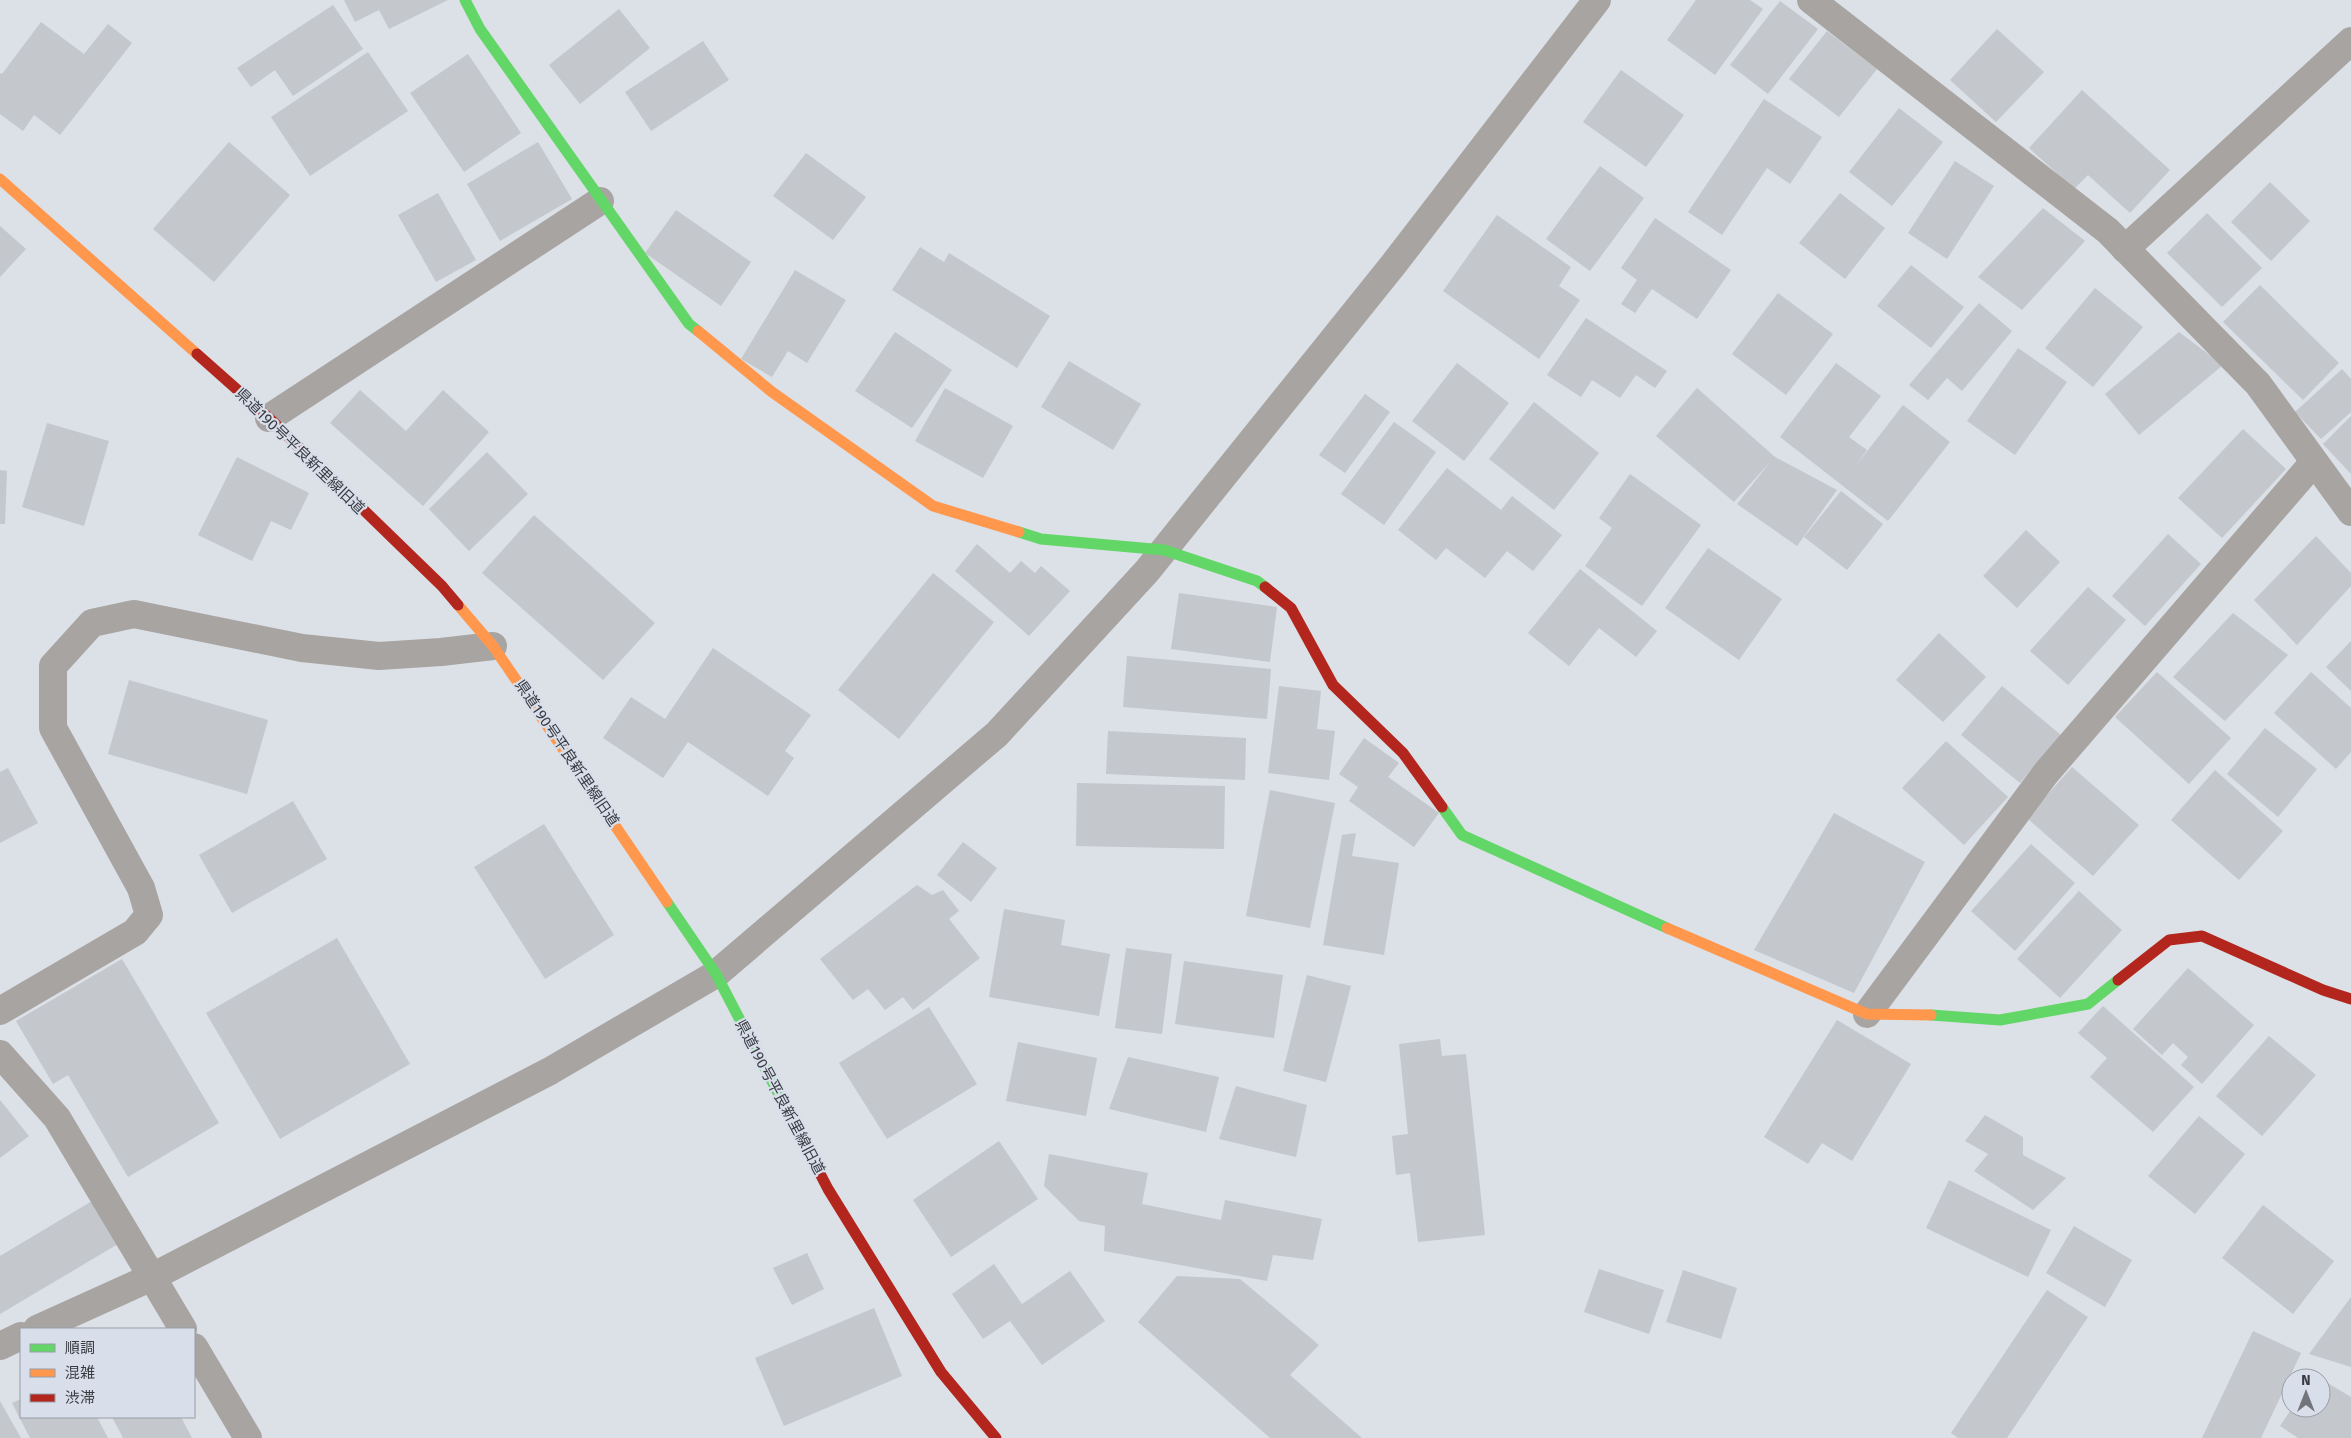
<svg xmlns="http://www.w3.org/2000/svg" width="2351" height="1438" font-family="'Fira Sans','Noto Sans JP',sans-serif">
	<rect width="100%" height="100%" fill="#dce0e7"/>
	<!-- building -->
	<g fill="#c4c7cc">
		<polygon points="344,0 448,0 389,29 379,10 355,22"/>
		<polygon points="1696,0 1750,0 1763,9 1715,75 1667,40"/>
		<polygon points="1780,1 1818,29 1768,94 1730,65"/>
		<polygon points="333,5 363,49 293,96 275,70 251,87 237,68"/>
		<polygon points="619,9 650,48 580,104 549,65"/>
		<polygon points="41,22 84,54 108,24 132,43 60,135 34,115 23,131 0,114 0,73 2,74"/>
		<polygon points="1997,29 2044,72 1996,122 1950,80"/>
		<polygon points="1827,31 1877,69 1839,117 1789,79"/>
		<polygon points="703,41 729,80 651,131 625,92"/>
		<polygon points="368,52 408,111 310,176 271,117"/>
		<polygon points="468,54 521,133 464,172 410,93"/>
		<polygon points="1621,70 1684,115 1646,167 1583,122"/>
		<polygon points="2082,90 2170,170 2130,213 2088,175 2074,189 2029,148"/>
		<polygon points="1764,99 1822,137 1790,184 1767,168 1722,235 1688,212"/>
		<polygon points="1899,108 1943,142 1892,206 1849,172"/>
		<polygon points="229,142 290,195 214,282 153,229"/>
		<polygon points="538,142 572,199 500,241 467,184"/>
		<polygon points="806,153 866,197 833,240 773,196"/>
		<polygon points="1955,161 1994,186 1947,259 1908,233"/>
		<polygon points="1600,166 1644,198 1590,271 1546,239"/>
		<polygon points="2270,182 2310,221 2271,261 2231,222"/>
		<polygon points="438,193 476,260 436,282 398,215"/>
		<polygon points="1840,193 1885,228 1845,279 1799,243"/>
		<polygon points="2043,208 2085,241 2022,310 1978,277"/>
		<polygon points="676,210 751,262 721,306 645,253"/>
		<polygon points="2207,213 2262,268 2222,307 2167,253"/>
		<polygon points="1497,215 1571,267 1559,286 1580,300 1539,359 1443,291"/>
		<polygon points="1655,218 1731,270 1697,319 1652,289 1635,313 1621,304 1637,280 1621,268"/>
		<polygon points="0,226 26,249 0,277"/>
		<polygon points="920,247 944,262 949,253 1050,316 1017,368 892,290"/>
		<polygon points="1911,265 1964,307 1931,348 1877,306"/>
		<polygon points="795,270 846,300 807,363 788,351 772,377 741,359"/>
		<polygon points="2260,285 2339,363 2303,400 2223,322"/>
		<polygon points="2095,288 2143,327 2093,387 2045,348"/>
		<polygon points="1778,293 1833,334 1786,395 1732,354"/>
		<polygon points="1979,303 2012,331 1962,391 1947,378 1928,400 1909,385"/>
		<polygon points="1586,318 1667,371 1655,388 1636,375 1620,398 1592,380 1581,397 1547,375"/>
		<polygon points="895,332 952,370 912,428 855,391"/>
		<polygon points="2179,332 2223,365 2139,435 2105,394"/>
		<polygon points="2018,348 2067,382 2015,455 1967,421"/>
		<polygon points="1069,361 1141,404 1113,450 1041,407"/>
		<polygon points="1457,363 1509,403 1464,461 1412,421"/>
		<polygon points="1836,363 1881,396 1849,437 1867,450 1855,467 1903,405 1950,442 1888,521 1780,437"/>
		<polygon points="2342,369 2351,379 2351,412 2321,439 2295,412"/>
		<polygon points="945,388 1013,426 983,478 915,441"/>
		<polygon points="1697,388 1775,457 1837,490 1797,546 1737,504 1771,461 1734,502 1656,436"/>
		<polygon points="360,390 406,431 443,390 489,432 423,506 330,423"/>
		<polygon points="1365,394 1390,412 1345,473 1319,455"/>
		<polygon points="1534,402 1599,453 1554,510 1489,459"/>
		<polygon points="2351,416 2351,474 2323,444"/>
		<polygon points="1394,422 1436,452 1384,525 1341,494"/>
		<polygon points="47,423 109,441 84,526 22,507"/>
		<polygon points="2243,429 2286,469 2222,538 2178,498"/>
		<polygon points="487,452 528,494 469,551 429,509"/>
		<polygon points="237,457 309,493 291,530 271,521 252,561 198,535"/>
		<polygon points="1447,468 1501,510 1512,496 1562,535 1533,571 1507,551 1485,578 1446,548 1436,560 1398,530"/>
		<polygon points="0,470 7,471 5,524 0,524"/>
		<polygon points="1630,474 1701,525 1642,606 1585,566 1612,528 1599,518"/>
		<polygon points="1841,491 1883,524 1847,570 1804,537"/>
		<polygon points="534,515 655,623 603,680 482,573"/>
		<polygon points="2026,530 2060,562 2017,608 1983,576"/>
		<polygon points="2168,534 2201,564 2145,626 2112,596"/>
		<polygon points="2316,536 2351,573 2351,586 2297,645 2254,600"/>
		<polygon points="977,544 1010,573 1021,561 1035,573 1041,566 1070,591 1029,636 955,571"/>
		<polygon points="1708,548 1782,599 1739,660 1665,608"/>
		<polygon points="1580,569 1657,631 1636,657 1599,628 1569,666 1528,633"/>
		<polygon points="933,573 994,622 899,739 838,690"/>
		<polygon points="2088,587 2126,620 2068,685 2030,651"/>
		<polygon points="1179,593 1277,607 1270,662 1171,649"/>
		<polygon points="2233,613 2288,655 2225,721 2173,677"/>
		<polygon points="1939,633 1986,677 1943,722 1896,680"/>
		<polygon points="2351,641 2351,691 2326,667"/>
		<polygon points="713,648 811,715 785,751 794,758 768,796 688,742 663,778 603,738 631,697 665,719"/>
		<polygon points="1127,656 1271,669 1267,719 1123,707"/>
		<polygon points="2157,672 2231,738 2189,784 2115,717"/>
		<polygon points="2311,672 2351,708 2351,752 2336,769 2274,713"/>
		<polygon points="129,680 268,720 247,794 108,754"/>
		<polygon points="1279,686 1321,691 1317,729 1335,731 1329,780 1268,773"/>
		<polygon points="2002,686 2061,735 2020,783 1961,735"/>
		<polygon points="2265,728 2317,769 2278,817 2227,774"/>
		<polygon points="1108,731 1246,738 1245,780 1106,774"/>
		<polygon points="1364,738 1399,763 1388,777 1439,813 1414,847 1349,801 1358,787 1339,774"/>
		<polygon points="1946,741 2008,797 1964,845 1902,788"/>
		<polygon points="2072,767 2139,825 2093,876 2027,818"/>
		<polygon points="8,768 38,823 0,843 0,772"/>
		<polygon points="2215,770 2283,831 2239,880 2171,820"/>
		<polygon points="1077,783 1225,786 1224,849 1076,846"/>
		<polygon points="1270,790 1335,803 1310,928 1246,916"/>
		<polygon points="293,801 327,859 232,913 199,855"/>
		<polygon points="1834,813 1925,862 1854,993 1754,950"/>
		<polygon points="544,824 614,935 545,979 474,867"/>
		<polygon points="1356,833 1352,856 1399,863 1384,955 1323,945 1342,835"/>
		<polygon points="963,842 997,868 971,902 937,875"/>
		<polygon points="2031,844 2075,883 2015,951 1971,911"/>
		<polygon points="917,885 932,895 943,890 959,911 949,919 980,958 913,1010 903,997 885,1010 868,989 853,1000 820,959"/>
		<polygon points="2079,891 2122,930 2060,998 2017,959"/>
		<polygon points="1004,909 1065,920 1061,945 1110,954 1099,1016 989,997"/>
		<polygon points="337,938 410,1064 280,1139 206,1013"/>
		<polygon points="1126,948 1172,954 1162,1034 1115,1028"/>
		<polygon points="122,959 219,1123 128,1177 68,1075 53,1084 16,1021"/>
		<polygon points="1184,961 1283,975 1274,1038 1175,1024"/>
		<polygon points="2188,968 2254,1025 2202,1084 2181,1065 2188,1057 2173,1043 2162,1055 2133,1029"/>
		<polygon points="1307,975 1351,986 1326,1082 1283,1071"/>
		<polygon points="2103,1006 2194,1087 2153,1132 2090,1077 2107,1058 2078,1033"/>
		<polygon points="929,1007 977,1084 887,1139 839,1063"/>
		<polygon points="1837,1020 1911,1064 1852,1161 1822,1143 1808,1164 1764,1137"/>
		<polygon points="2269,1036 2316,1075 2262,1136 2216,1096"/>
		<polygon points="1440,1039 1442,1056 1466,1054 1485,1235 1418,1242 1410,1173 1396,1175 1392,1136 1408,1134 1399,1044"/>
		<polygon points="1018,1042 1097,1058 1086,1116 1006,1101"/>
		<polygon points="1128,1057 1219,1077 1206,1132 1109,1109"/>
		<polygon points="1236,1086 1307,1105 1296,1157 1219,1139"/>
		<polygon points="0,1100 29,1136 0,1158"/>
		<polygon points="1985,1115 2023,1137 2023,1155 2066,1178 2033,1210 1974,1171 1988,1154 1965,1141"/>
		<polygon points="2199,1116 2245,1154 2195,1214 2148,1176"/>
		<polygon points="999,1141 1038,1199 951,1257 913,1200"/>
		<polygon points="1049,1154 1148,1173 1142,1204 1221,1220 1225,1200 1322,1219 1313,1260 1273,1255 1267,1281 1104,1251 1105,1226 1079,1221 1044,1186"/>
		<polygon points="1949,1180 2051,1230 2028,1277 1926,1228"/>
		<polygon points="92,1201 118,1244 0,1314 0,1256"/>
		<polygon points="2263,1205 2334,1261 2293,1314 2222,1258"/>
		<polygon points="2074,1226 2132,1260 2105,1307 2046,1273"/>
		<polygon points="807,1253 824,1289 792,1305 773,1268"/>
		<polygon points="994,1264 1022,1304 1070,1271 1105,1321 1042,1365 1010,1321 983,1339 952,1294"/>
		<polygon points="1599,1269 1664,1290 1649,1334 1584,1312"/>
		<polygon points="1683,1270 1737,1288 1721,1339 1666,1322"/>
		<polygon points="1177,1276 1240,1279 1319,1345 1290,1375 1362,1438 1270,1438 1138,1322"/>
		<polygon points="2047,1290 2088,1317 2007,1438 1958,1438 1951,1433"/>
		<polygon points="2351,1297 2351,1367 2309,1354"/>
		<polygon points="874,1308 902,1376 784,1426 755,1358"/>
		<polygon points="2253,1331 2301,1353 2261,1438 2202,1438"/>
		<polygon points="2321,1379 2351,1397 2351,1438 2298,1438 2280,1426 2292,1408 2321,1408"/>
		<polygon points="21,1399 21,1417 97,1417 108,1438 30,1438 12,1403"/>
		<polygon points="0,1401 21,1438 0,1438"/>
		<polygon points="112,1417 181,1417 192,1438 123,1438"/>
	</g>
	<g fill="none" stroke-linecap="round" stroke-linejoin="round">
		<!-- street -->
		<g stroke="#a7a4a1" stroke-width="28">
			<polyline points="1811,0 2108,231 2258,384 2351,512"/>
			<polyline points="2125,249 2351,41"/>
			<polyline points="269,418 600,201"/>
			<polyline points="0,1011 135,932 149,915 141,888 53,728 53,666 92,623 134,614 302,648 379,656 441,652 493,646"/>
			<polyline points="1867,1014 2046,773 2314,462"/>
			<polyline points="0,1054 57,1118 183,1329"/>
			<polyline points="37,1329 152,1277 550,1071 716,974 997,734 1147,571 1393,265 1597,0"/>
			<polyline points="0,1346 21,1336"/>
			<polyline points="194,1347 248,1438"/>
		</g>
		<!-- fast -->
		<g stroke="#63d668" stroke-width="11">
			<polyline points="465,0 480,29 689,324 698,331"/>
			<polyline points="1019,532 1041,539 1164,550 1257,581 1265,587"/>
			<polyline points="1442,807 1462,835 1667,928"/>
			<polyline points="667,902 716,974 801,1137"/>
			<polyline points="1931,1015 2000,1020 2088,1004 2118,980"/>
		</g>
		<!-- slow -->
		<g stroke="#ff974d" stroke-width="11">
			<polyline points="0,179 197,354"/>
			<polyline points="698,331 772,392 933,506 1019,532"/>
			<polyline points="458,605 493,646 667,902"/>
			<polyline points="1667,928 1867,1014 1931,1015"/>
		</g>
		<!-- jam -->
		<g stroke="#b3261e" stroke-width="11">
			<polyline points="197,354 269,418 442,586 458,605"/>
			<polyline points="1265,587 1291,608 1333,685 1403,753 1442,807"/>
			<polyline points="2118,980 2169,940 2202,936 2323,990 2351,999"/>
			<polyline points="801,1137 828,1189 941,1372 996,1438"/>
		</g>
	</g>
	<g text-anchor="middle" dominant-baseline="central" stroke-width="4.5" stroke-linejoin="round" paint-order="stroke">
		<!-- street labels -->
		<g font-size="15" fill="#393b40" stroke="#d8dfeb">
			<text transform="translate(300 451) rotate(44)">県道190号平良新里線旧道</text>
			<text transform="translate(567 753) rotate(56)">県道190号平良新里線旧道</text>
			<text transform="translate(780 1097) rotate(62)">県道190号平良新里線旧道</text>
		</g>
	</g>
	<!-- legend -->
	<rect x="20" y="1328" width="175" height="90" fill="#d8dfeb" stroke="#989da7"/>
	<rect x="30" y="1344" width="25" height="8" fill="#63d668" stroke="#989da7"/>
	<text x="65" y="1353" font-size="15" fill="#393b40">順調</text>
	<rect x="30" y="1369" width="25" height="8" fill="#ff974d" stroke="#989da7"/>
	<text x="65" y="1378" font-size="15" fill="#393b40">混雑</text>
	<rect x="30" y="1394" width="25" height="8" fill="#b3261e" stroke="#989da7"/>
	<text x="65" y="1403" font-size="15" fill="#393b40">渋滞</text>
	<!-- north arrow -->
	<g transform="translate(2306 1393)"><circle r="24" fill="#d8dfeb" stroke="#989da7"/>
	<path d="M0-4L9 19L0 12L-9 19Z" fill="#72757a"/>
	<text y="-8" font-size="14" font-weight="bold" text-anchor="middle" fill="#393b40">N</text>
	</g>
</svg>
